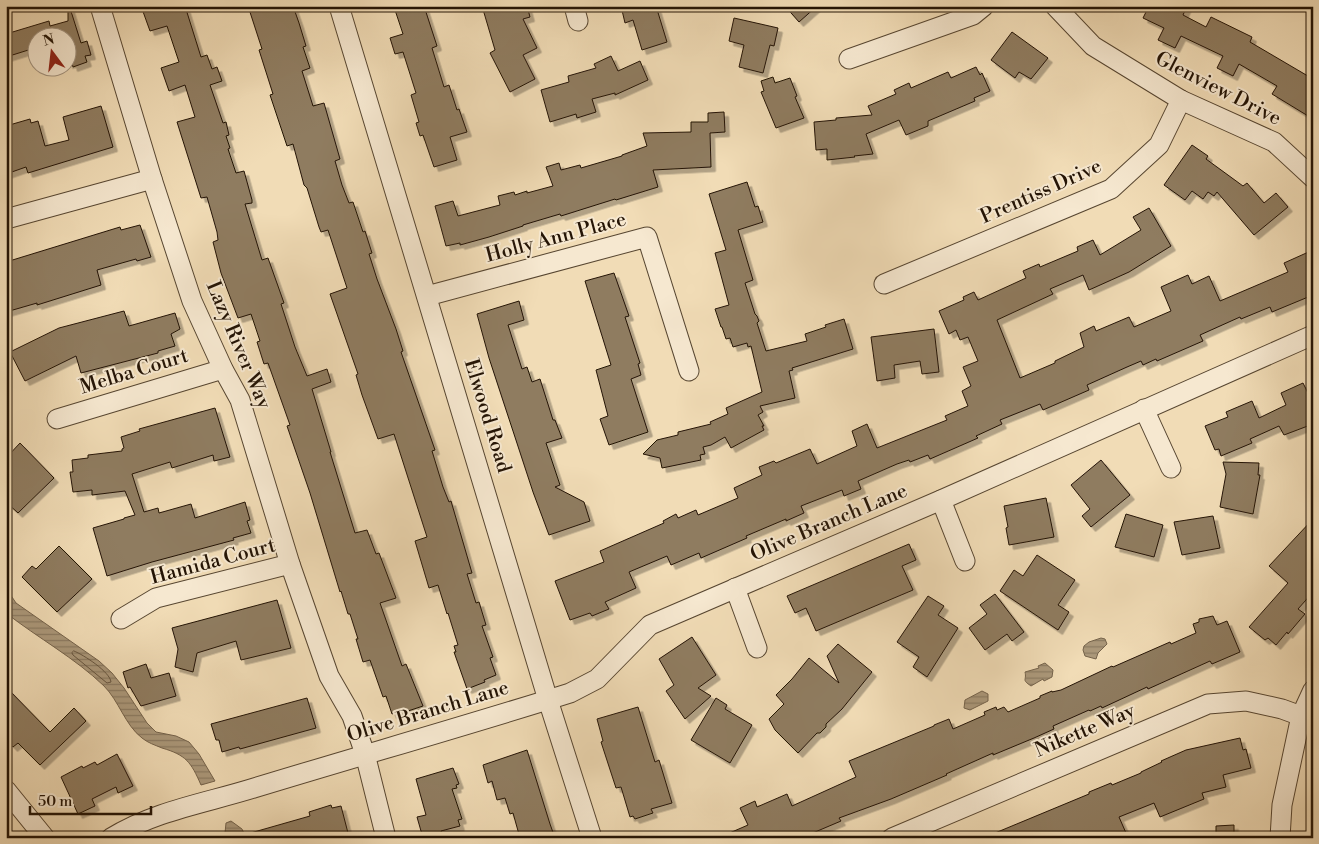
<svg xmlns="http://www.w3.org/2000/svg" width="1319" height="844" font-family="'Libre Bodoni',serif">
	<defs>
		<pattern id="water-rules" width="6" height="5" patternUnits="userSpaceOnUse" patternTransform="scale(1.25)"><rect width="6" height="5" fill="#ab987a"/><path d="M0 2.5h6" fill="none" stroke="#8b7b62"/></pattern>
		<filter id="shadow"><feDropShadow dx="4.5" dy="4.5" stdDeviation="0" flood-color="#0004"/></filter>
	</defs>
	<rect width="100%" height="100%" fill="#f1dcb6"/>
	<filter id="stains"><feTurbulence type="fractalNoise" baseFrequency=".004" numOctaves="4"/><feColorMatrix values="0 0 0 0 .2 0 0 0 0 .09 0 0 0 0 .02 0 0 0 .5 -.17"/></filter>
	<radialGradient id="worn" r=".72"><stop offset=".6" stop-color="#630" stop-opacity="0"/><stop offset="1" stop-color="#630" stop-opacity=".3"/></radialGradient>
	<!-- water -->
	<g fill="url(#water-rules)" stroke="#75634b">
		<path d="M 6,588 L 16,603 L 99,661 L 112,673 L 124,688 L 147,723 L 156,732 L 176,736 L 189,742 L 199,754 L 215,781 L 201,785 C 191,762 186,755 162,748 C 155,745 148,743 142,738 C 125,725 119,701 104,686 C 75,658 38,638 6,613 Z"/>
		<polygon points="1101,638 1105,639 1107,644 1098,653 1096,659 1085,656 1083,650 1084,646 1089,642"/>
		<path d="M 1045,663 L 1053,670 L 1052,677 L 1044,681 L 1043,679 L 1031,686 C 1021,679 1027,681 1025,672 L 1039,668 L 1038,666 Z"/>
		<polygon points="982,691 988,694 988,701 970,710 964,708 965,700"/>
		<polygon points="231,821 242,829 246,838 227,838 225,833 226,823"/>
	</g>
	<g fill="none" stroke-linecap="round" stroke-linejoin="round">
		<!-- shore -->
		<path stroke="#685640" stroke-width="1" d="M 74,651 C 84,655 110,672 111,682 L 107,683 L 73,655 L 72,653 Z"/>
	</g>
	<!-- building -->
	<g fill="#8f7c61" stroke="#241405" filter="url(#shadow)">
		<polygon points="141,6 185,6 201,57 207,55 212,69 217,67 222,81 210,85 223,123 226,122 229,135 226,136 230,148 228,149 236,173 244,171 252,200 252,203 245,204 262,260 268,258 284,303 281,304 295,347 307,376 327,369 331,382 312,389 331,452 330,452 355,533 367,530 376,554 379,553 396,598 380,603 402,666 406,664 423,706 405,712 404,709 392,714 386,696 383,697 370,660 363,662 356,639 358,639 350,614 348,614 341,591 340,592 310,493 287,426 290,425 268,363 264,364 257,342 260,341 251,314 238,318 221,273 213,242 218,240 217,232 207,197 201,198 177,122 195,117 185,85 169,91 161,68 179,62 167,26 150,31"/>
		<polygon points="248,6 293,6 299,23 306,46 303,47 310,68 302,71 313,106 324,103 340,159 335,161 342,185 349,203 353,202 363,232 365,231 372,253 369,254 377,279 396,329 403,351 401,352 435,450 432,451 443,487 449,502 451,501 472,573 467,574 476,603 479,602 486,625 482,626 493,657 490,658 496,675 484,680 485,682 467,689 454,652 456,652 454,646 458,645 448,613 447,614 438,585 429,588 415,541 427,537 394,434 378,439 362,395 356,375 358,374 330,294 347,288 328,230 321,232 319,227 307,188 304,185 293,144 287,146 270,95 273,94 259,50 262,49"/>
		<polygon points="408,6 424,6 437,46 432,48 444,87 449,85 457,110 459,109 467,132 450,137 457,160 434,167 423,135 420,136 416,123 419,122 411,95 416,93 403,52 395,54 390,38 403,34 395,10"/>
		<polygon points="482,6 527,6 530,17 523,19 537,48 523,55 535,79 510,92 490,53 495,50"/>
		<polygon points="621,6 656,6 667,42 642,50 633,20 625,23"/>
		<polygon points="785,6 817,6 799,22"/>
		<polygon points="1149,6 1187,6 1183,15 1206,27 1211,17 1252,37 1250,42 1313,79 1313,119 1272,94 1277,86 1239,64 1233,76 1217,68 1223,56 1181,36 1175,48 1158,40 1164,28 1143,18"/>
		<polygon points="70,8 81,43 87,41 91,55 85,56 87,62 73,67 72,63 68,64 68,38 38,38 38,47 6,57 6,34 49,21 50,26 68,21 68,9"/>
		<polygon points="734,18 778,28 774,46 770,45 763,73 739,67 744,45 729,41"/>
		<polygon points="1012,32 1048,58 1031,79 1019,72 1015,78 991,60"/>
		<polygon points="611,56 618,71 640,61 648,80 615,95 615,93 592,99 596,112 577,118 576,114 550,122 541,90 569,82 568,76 596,68 594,64"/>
		<polygon points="976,67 980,75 982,73 990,91 974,98 975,101 928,121 928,126 906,135 899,120 866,134 873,154 854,156 855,157 827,160 827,149 816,150 814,122 836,120 836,118 872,115 868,106 896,94 894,90 909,83 911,88 948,72 951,78"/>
		<polygon points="773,77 775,83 790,78 797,96 795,97 804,118 776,128 761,92 764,91 761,81"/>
		<polygon points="101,106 113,147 28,173 26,167 6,174 6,126 30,119 31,123 38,121 45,146 69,140 63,117"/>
		<polygon points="724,112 725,132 710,133 711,167 653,170 658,187 616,200 615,199 561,216 560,214 523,225 523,226 489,237 460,245 460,243 446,246 435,206 453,201 458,216 500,205 498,196 514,192 515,195 527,191 527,193 553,186 546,167 559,163 561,170 580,165 581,168 622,156 622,155 647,146 643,133 691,132 691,122 708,122 708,113"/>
		<polygon points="1192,145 1208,156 1206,159 1243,186 1247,183 1264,203 1276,193 1288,207 1254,235 1217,192 1214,196 1208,192 1203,199 1192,191 1185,200 1164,185"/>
		<polygon points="747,182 755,207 758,206 763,222 738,230 753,280 745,283 755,314 757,316 759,321 757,323 766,351 807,341 805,334 826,327 825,325 844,319 853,349 792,368 793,370 789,371 795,398 760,406 763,412 758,415 764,426 762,426 764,430 731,448 725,437 711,445 703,447 705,454 700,455 701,460 662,468 660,458 643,454 657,440 678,435 678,432 711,424 710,422 728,414 726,408 762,392 751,346 748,347 747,343 733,347 730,338 726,339 722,327 721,327 715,309 729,305 715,253 726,250 709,194"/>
		<polygon points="1149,208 1171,246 1129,272 1089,290 1083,275 1050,289 1053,294 997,320 1020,378 1055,363 1055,361 1084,347 1080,333 1094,326 1096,331 1129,317 1134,327 1171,311 1161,287 1188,275 1192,284 1209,276 1220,301 1288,272 1284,263 1313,250 1313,295 1272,312 1270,307 1241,319 1240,317 1200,335 1203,341 1157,361 1156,359 1143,365 1141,361 1127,367 1087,385 1089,390 1043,410 1040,404 1000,420 1002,424 976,436 978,438 930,459 928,455 910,462 909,460 897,464 858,481 861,489 844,496 842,490 801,506 804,513 786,521 786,519 746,536 747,538 701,558 699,553 671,565 667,556 629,572 636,588 605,602 609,609 592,616 590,613 570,620 555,581 604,562 600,551 664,523 663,521 676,514 678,518 696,510 698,515 738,498 734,488 762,475 759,467 774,461 776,463 810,449 817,464 857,446 852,431 867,424 877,448 947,420 945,416 968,406 962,391 971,386 963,367 978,361 968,337 960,340 956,330 949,334 939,311 964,300 963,297 974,292 978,300 1026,278 1023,271 1039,264 1040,267 1078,251 1077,247 1093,240 1100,255 1141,230 1133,217"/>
		<polygon points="140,225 151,257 137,261 136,259 97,270 101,285 37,305 37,303 6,312 6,262 120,227 121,230"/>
		<polygon points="614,273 629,316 625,317 640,363 638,364 641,375 631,379 648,432 609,445 600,419 608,416 596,370 611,365 585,281"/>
		<polygon points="519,301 524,320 508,325 522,369 527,367 532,382 540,379 553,420 555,420 562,438 546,443 560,485 555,487 584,502 590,521 549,535 533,492 489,358 477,314"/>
		<polygon points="124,311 129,326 175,313 180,329 171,334 175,346 158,351 158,353 81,373 76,356 25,381 10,352 59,328"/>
		<polygon points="934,329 939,372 922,374 920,361 894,365 895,378 877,381 871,337"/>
		<polygon points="1303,383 1313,403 1313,424 1284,435 1279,426 1250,439 1252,443 1221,456 1219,449 1215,450 1205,426 1228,417 1226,412 1252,401 1259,418 1286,405 1281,393"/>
		<polygon points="215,408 230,457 214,461 213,455 172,468 170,462 132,474 144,512 158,508 159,513 191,504 195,518 245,502 250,520 247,521 251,533 233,538 234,540 152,562 107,576 93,528 124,519 124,518 135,515 125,491 92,495 92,490 73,492 70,472 73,472 72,460 88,458 88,455 122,451 122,449 124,448 121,437 140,431 139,429"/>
		<polygon points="20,443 54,478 18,513 6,502 6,458"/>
		<polygon points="1101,460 1130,495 1091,527 1082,516 1090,509 1071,485"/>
		<polygon points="1223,462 1259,463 1258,475 1260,475 1253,514 1220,507 1226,474"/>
		<polygon points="1046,498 1054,537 1009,545 1006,528 1008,527 1004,506"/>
		<polygon points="1126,514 1163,525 1154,557 1115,547"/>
		<polygon points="1213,516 1220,548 1182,555 1174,522"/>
		<polygon points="1313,519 1313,592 1298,609 1305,614 1288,634 1287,632 1276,645 1268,638 1265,640 1249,627 1288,583 1269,566"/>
		<polygon points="909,544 916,560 902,566 913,590 816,631 806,608 795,613 787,596"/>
		<polygon points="59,546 92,579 57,612 22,577 32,566 36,569"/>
		<polygon points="1037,555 1075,580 1058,605 1069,612 1058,630 1000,591 1014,570 1023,576"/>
		<polygon points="995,594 1024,632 1012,641 1007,634 985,650 969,628 987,614 980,605"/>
		<polygon points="928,596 944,606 938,615 958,628 927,677 913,667 919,657 897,642"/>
		<polygon points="277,600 291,648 241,660 236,641 197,653 193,672 175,667 178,649 172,628"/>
		<polygon points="1213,616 1217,625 1227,621 1240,652 1212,664 1210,661 1148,689 1147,687 1102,708 1101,706 1090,711 1089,710 1053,726 1054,729 1034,738 993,755 993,753 946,774 947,775 891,799 839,818 841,821 801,838 718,838 748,825 740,808 755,801 757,807 787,794 792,806 856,777 849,761 934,726 934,725 949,719 953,729 985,715 984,712 996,707 997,710 1004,707 1008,712 1040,698 1040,696 1052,691 1052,692 1061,690 1112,666 1113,667 1170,642 1171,644 1196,633 1193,624 1199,622 1199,619"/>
		<polygon points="692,637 716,675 698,688 711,696 685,719 666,691 674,685 659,659"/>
		<polygon points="838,644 872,672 842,709 826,724 826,727 820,733 817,733 798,753 775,730 769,719 784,704 776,695 792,679 809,658 839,683 827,656"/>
		<polygon points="146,664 151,678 169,673 176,696 141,706 130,687 128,688 123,672"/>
		<polygon points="6,687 50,732 74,708 86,721 40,765 18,743 13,747 6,740"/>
		<polygon points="307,698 316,728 240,749 239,747 222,752 219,740 216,740 211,724"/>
		<polygon points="716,698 727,705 725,709 752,725 730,763 691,740"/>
		<polygon points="638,707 655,762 659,760 672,803 651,809 653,813 635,819 633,816 630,817 621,787 616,788 601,742 603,741 597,719"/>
		<polygon points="1240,738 1243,750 1246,749 1251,768 1223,775 1226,787 1202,793 1204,799 1160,817 1154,803 1119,817 1126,833 1113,838 983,838 1089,794 1089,792 1111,783 1112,785 1141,773 1141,772 1162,762 1161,761 1186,750"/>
		<polygon points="527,750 550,824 555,838 520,838 513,813 510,814 505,798 497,800 492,781 488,783 483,765"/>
		<polygon points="117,754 133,786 118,793 116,787 92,799 95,806 78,814 61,777 82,766 83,768 95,762 97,765"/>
		<polygon points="453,768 459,784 456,785 457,788 452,789 462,819 458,820 460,826 441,831 442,834 423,838 417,817 426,815 416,779"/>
		<polygon points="331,805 332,808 341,806 348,833 332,838 248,838 247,834 310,816 309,812"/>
		<polygon points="1234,825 1234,838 1216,838 1216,826"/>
	</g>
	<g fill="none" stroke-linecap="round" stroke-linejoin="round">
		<defs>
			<g id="minor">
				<polyline points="100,6 152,179 192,301 223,369 240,400 290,564 329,676 352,716 365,754 386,838"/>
				<polyline points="339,6 548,700 592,838"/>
				<polyline points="574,6 578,21"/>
				<polyline points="1055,6 1093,46 1181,100 1274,142 1313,178"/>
				<polyline points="849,59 973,15 984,6"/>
				<polyline points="6,219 152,179"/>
				<polyline points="884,284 1111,189 1159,145 1181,100"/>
				<polyline points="427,296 647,237 689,371"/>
				<polyline points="1144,409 1171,468"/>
				<polyline points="57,419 223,369"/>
				<polyline points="941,500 965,561"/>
				<polyline points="735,588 757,648"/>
				<polyline points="121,619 156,598 290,564"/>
				<polyline points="6,790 45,838"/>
				<path d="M 111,838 C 154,811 206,803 254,788 C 359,756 465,726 570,693 L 597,679 L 650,625 L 941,500 L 1313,335"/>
				<polyline points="892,838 1208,704 1246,701 1282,709 1301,716"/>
				<polyline points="1280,838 1282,805 1301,716 1313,690"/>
			</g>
		</defs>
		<!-- minor casing -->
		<use href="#minor" stroke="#574631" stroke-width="21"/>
		<!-- minor -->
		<use href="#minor" stroke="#f6e8d0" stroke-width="19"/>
	</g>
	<g text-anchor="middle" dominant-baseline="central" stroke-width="4" stroke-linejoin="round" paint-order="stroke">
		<!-- street labels -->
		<g font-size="20" fill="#241405" stroke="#f6e8d0">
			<text transform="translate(1218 89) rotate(27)">Glenview Drive</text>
			<text transform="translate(1041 192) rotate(-24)">Prentiss Drive</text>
			<text transform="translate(556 238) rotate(-15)">Holly Ann Place</text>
			<text transform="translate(238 345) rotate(67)">Lazy River Way</text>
			<text transform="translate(134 372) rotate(-17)">Melba Court</text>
			<text transform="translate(487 416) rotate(73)">Elwood Road</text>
			<text transform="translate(829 523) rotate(-23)">Olive Branch Lane</text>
			<text transform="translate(213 562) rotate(-15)">Hamida Court</text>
			<text transform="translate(428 712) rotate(-17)">Olive Branch Lane</text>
			<text transform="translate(1085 731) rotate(-23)">Nikette Way</text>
		</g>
	</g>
	<!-- margin -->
	<rect width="1319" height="844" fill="none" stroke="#f1dcb6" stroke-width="25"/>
	<rect x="8" y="8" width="1304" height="829" fill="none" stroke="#241405" stroke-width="2.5"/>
	<rect x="12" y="12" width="1294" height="819" fill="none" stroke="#241405"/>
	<!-- north arrow -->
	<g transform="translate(52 52) rotate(345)"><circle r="24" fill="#f6e8d0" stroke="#a2937f"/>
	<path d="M0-4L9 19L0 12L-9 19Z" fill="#8f2418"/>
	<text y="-8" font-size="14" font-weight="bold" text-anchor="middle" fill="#241405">N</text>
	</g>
	<!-- scale -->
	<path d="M30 806v8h121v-8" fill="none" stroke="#241405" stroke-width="2.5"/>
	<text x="38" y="806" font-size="15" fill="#241405" stroke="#f6e8d0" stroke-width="4" paint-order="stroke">50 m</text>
	<rect width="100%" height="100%" filter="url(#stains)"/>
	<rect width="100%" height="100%" fill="url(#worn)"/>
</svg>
